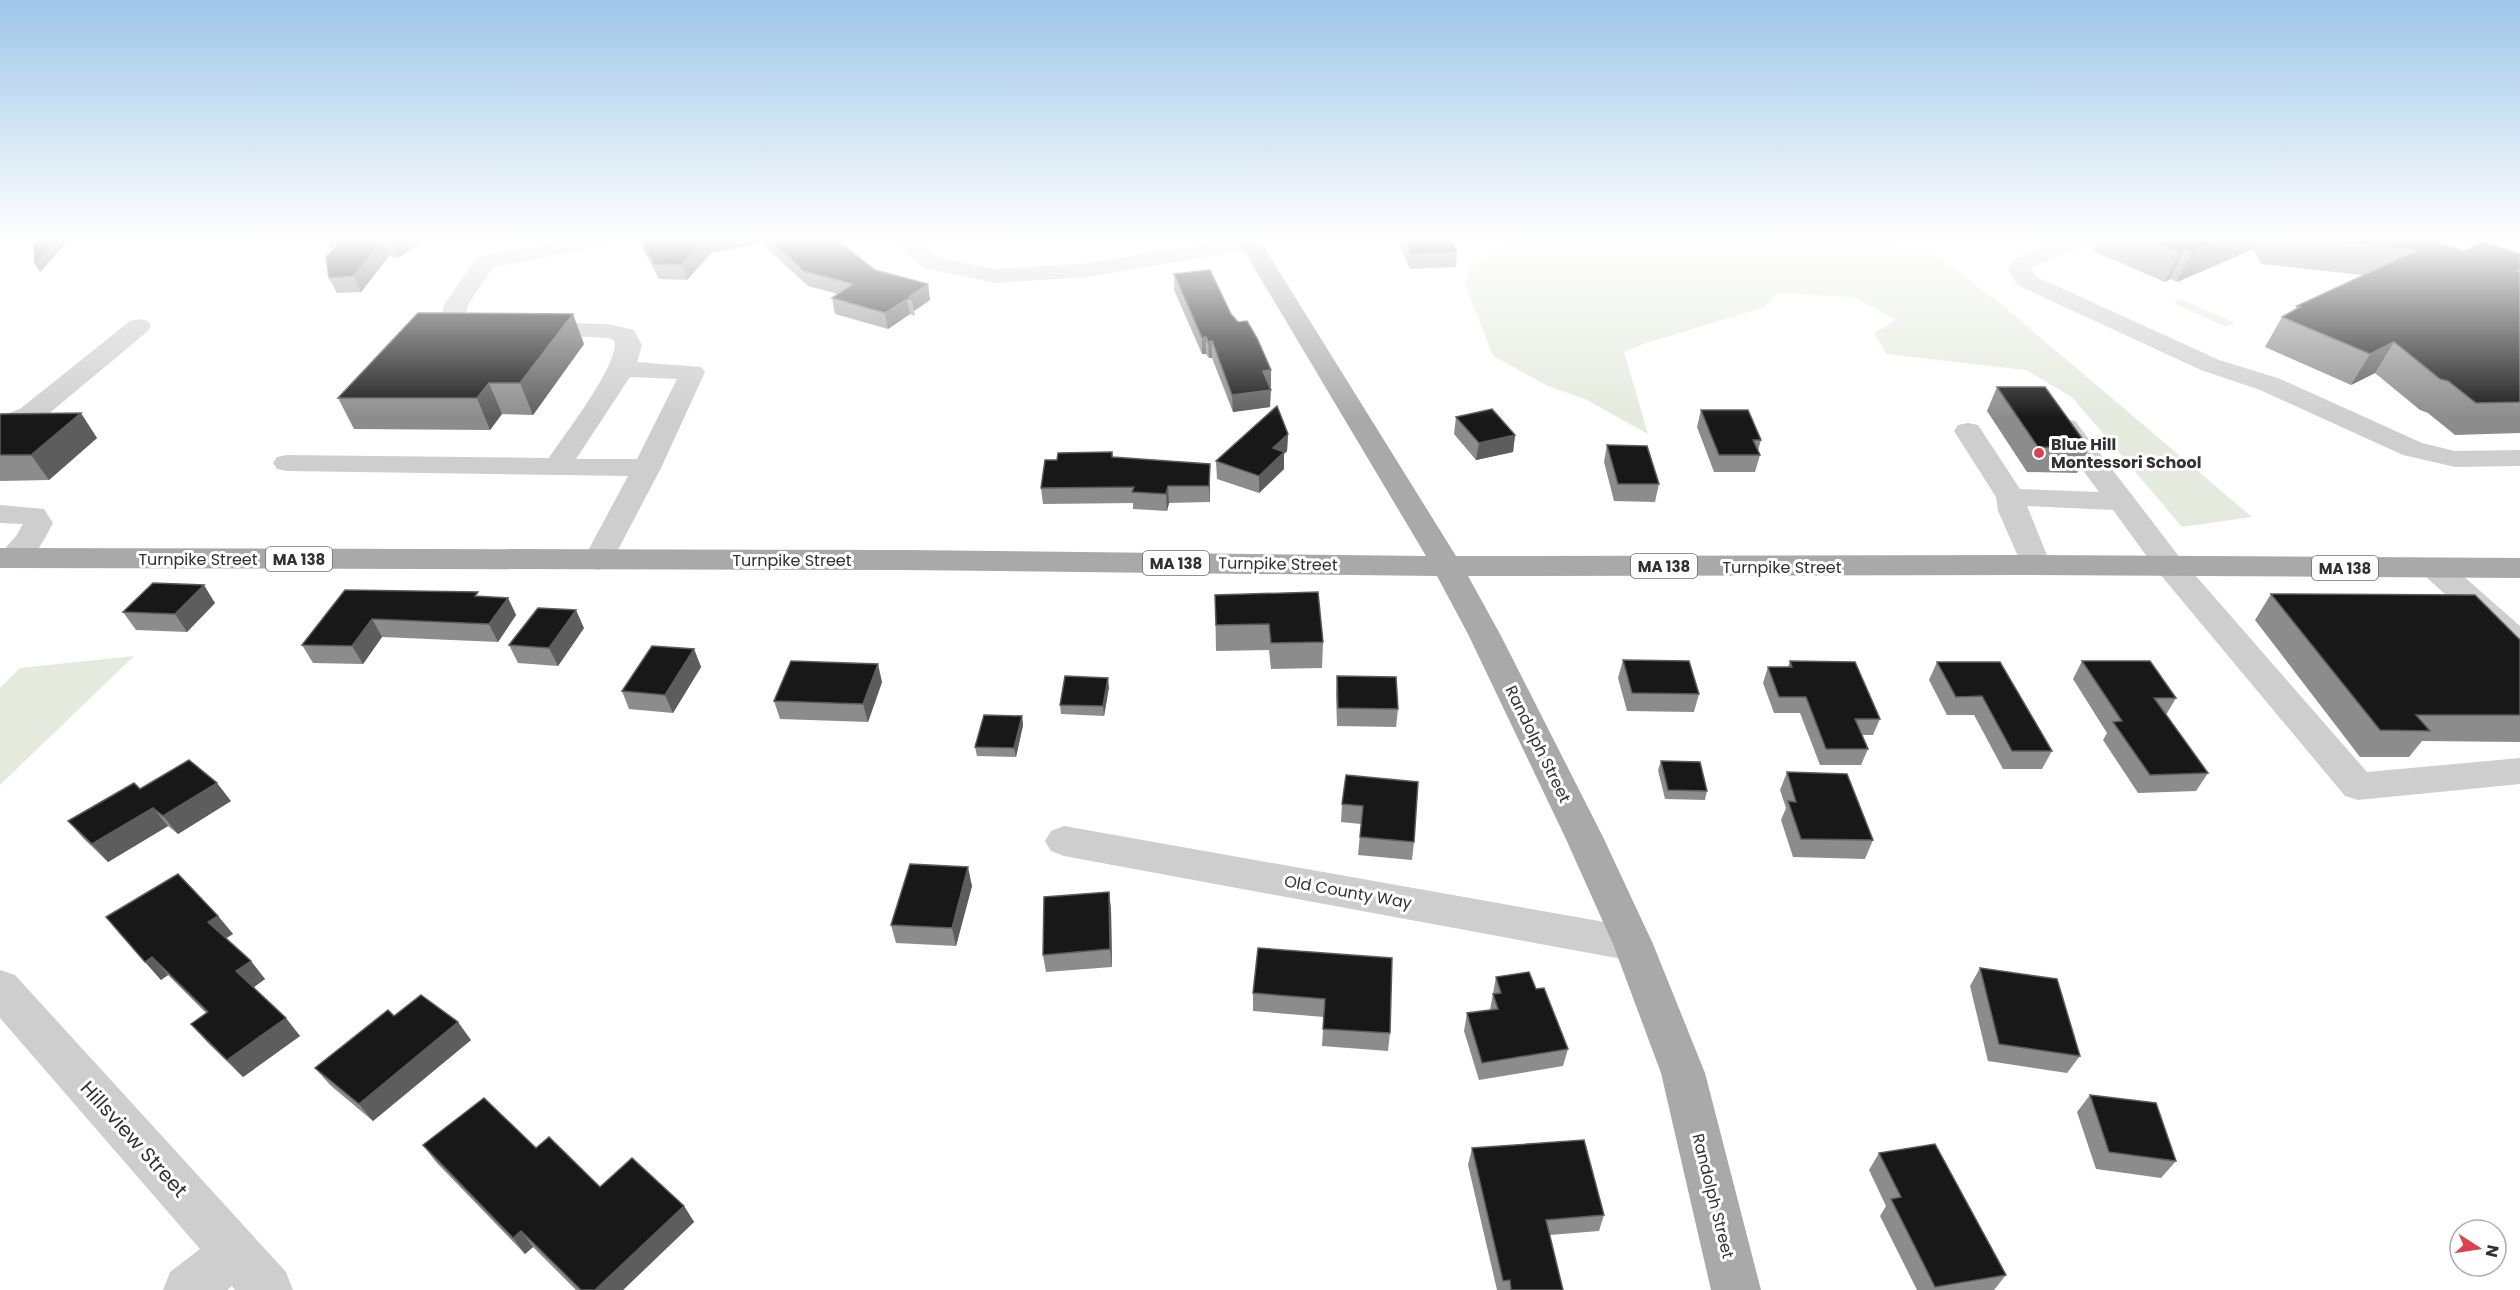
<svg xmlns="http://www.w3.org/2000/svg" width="2520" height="1290" font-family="Poppins,sans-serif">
	<rect width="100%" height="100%" fill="#fff"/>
	<!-- green -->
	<g fill="#e4eadd">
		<polygon points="1501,239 1882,239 1927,249 1996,300 2252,517 2182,527 2072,397 2026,370 1887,354 1874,333 1896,320 1854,297 1777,293 1765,307 1646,343 1624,352 1648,434 1585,399 1548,386 1493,356 1465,284 1471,266 1495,253"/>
		<polygon points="2181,299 2235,323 2226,327 2173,303"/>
		<polygon points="134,656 0,785 0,688 20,668"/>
	</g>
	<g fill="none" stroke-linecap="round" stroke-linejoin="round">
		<!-- minor -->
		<g fill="#cecece" fill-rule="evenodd">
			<path d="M 570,239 L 614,239 L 611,244 L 603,246 L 493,267 L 468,305 L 465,317 L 494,322 L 497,327 L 494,332 C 478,336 459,331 443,327 L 440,322 L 444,305 L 477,257 Z"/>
			<polygon points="891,239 915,239 939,258 995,269 1088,263 1231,239 1260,239 1262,242 1259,247 1251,249 1088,277 995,283 923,268"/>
			<polygon points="2063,239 2093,239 2090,244 2032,267 2035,276 2219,360 2278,378 2422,443 2455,451 2520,450 2520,466 2455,467 2403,455 2260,390 2201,370 2017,285 2008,269 2015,258"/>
			<polygon points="139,319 148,321 151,326 148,331 40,421 0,433 0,416 20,409 130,321"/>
			<path d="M 534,322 L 608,324 L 634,330 L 642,345 L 637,362 L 701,367 L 705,372 L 661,468 L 609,567 L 598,570 L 587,567 L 583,560 L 628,476 L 287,471 L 277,469 L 273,463 L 277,457 L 287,455 L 549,458 C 562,438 622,361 614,340 L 608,338 L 525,334 L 522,329 L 525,324 ZM 630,377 L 677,379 L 637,459 L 576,459 Z"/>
			<polygon points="2065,419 2075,421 2181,559 2367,772 2520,758 2520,784 2358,800 2345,796 2159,573 2113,510 2027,506 2051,565 2047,572 2036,575 2025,572 1998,511 1996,497 1954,431 1958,425 1968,423 1978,425 2020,489 2099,492 2051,427 2055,421"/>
			<path d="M 0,505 L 44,509 L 53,523 C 42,544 29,572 2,565 L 0,554 L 16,536 L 23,524 L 0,523 Z"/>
			<polygon points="2435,558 2446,561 2520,626 2520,655 2508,652 2424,575 2420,568 2424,561"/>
			<polygon points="1064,826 1633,927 1647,932 1653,944 1647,956 1633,961 1064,856 1051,851 1045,841 1051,831"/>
			<polygon points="0,970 15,975 286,1272 293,1290 235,1290 232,1286 227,1290 163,1290 170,1272 200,1249 0,1018"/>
		</g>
		<!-- major -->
		<polygon fill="#a9a9a9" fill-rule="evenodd" points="1237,239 1259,239 1456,556 2020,555 2520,558 2520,578 2020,575 1468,576 1500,634 1603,837 1653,944 1705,1073 1761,1290 1711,1290 1661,1073 1613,944 1565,837 1468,634 1437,576 905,570 0,568 0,548 905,550 1426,556"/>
	</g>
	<!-- wall -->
	<g fill="#8c8c8c">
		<polygon points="326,239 419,239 420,243 398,258 389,256 361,292 337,293 329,278 334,248 330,248"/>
		<polygon points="640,239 836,239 875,270 928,284 930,300 914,311 915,316 910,314 888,329 835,314 832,298 838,294 808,286 761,243 711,253 687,280 659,279 644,251"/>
		<polygon points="1397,239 1451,239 1457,252 1456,267 1410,269"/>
		<polygon points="2098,239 2430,239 2464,251 2520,254 2520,433 2455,435 2428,413 2420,410 2375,373 2351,385 2265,347 2282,317 2294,310 2297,306 2363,275 2261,264 2253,249 2177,282 2170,279 2165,282 2093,251"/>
		<polygon points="1174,274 1231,314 1238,322 1271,370 1271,387 1269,387 1270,407 1233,412 1212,358 1209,358 1206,354 1202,354 1174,290"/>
		<polygon points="584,344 533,415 502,414 490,430 354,429 338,398"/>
		<polygon points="1997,387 2089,448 2077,473 2027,472 1987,411"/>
		<polygon points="1701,410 1761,440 1758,451 1760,455 1755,472 1714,472 1697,427"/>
		<polygon points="0,414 97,438 49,480 0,481"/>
		<polygon points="1456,417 1515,435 1513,452 1476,460 1454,434"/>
		<polygon points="1288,434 1287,451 1284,454 1284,469 1259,493 1217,479 1216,461"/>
		<polygon points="1607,445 1659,484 1655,502 1614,501 1604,462"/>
		<polygon points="1112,452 1113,457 1210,464 1210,502 1169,503 1167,511 1133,509 1133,503 1043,504 1041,488 1057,460"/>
		<polygon points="345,590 508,598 516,615 498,642 382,637 363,664 313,663 302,645"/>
		<polygon points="2271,594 2520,639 2520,742 2422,741 2409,757 2360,757 2255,620"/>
		<polygon points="1215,595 1323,642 1322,668 1271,669 1269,650 1216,651"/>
		<polygon points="215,603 187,632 136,630 123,612"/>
		<polygon points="584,628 558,666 518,663 509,645"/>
		<polygon points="694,649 701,667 673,713 629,709 622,691"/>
		<polygon points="1623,660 1699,694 1694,712 1627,711 1618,678"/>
		<polygon points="1790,661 1880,719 1873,735 1862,735 1868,749 1861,765 1820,765 1800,713 1774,713 1763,683 1768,667 1788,667"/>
		<polygon points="2082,661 2176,698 2166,715 2208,773 2196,791 2138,793 2103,740 2107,733 2073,679"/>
		<polygon points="1937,662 2052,751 2042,769 2003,769 1974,715 1947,715 1929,680"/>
		<polygon points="1337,676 1398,709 1396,727 1337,726 1336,694"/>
		<polygon points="882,682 868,722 780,719 774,701"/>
		<polygon points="1109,687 1104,716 1061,714 1060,705"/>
		<polygon points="1022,716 1023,725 1016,757 977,756 975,747"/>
		<polygon points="1661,761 1707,791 1705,800 1665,799 1658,770"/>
		<polygon points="1787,772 1873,840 1865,859 1793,857 1781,820 1786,808 1780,790"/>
		<polygon points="1346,775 1414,842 1412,860 1358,855 1361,824 1341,822 1342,804"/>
		<polygon points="140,789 231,801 178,834 168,826 108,862 84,839 68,821"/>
		<polygon points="972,886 956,946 896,943 891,925"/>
		<polygon points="1109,892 1111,910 1112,967 1046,972 1043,955"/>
		<polygon points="218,916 233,934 226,938 265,979 253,988 300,1036 243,1077 207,1042 191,1024 206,1013 168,975 161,980 106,917"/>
		<polygon points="1258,948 1390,1033 1388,1051 1322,1046 1324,1017 1253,1011 1253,993"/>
		<polygon points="1980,968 2080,1056 2067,1073 1988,1061 1970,986"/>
		<polygon points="1496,977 1536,989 1568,1049 1563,1066 1479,1080 1464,1031 1467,1013 1490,1010"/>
		<polygon points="394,1016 471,1040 373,1121 330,1085 315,1068"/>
		<polygon points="2090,1095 2176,1161 2161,1178 2096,1169 2077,1112"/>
		<polygon points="423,1145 536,1148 600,1187 684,1206 694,1222 623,1290 576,1290 533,1247 525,1254 436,1162"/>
		<polygon points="1472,1148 1604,1215 1599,1231 1550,1235 1563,1290 1497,1290 1468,1165"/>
		<polygon points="1879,1153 2006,1275 1994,1290 1917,1290 1880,1216 1886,1206 1869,1170"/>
	</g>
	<!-- shaded-wall -->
	<g fill="#5d5d5d">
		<polygon points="58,239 70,239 40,272 35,264"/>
		<polygon points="397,239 419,239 420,243 398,258 391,242"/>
		<polygon points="706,239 760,239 761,243 711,253 687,280 682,265"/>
		<polygon points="2224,239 2259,239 2253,249 2177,282 2191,252"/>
		<polygon points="382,241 389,256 361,292 354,276"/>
		<polygon points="2184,250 2170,279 2165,282 2179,252"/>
		<polygon points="928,284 930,300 914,311 912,300 909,297"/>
		<polygon points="907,299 910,314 888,329 885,313"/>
		<polygon points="573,314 584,344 533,415 520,383"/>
		<polygon points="1206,337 1206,354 1202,354 1202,338"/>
		<polygon points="1212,341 1212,358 1209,358 1208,342"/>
		<polygon points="2394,342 2375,373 2351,385 2370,354"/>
		<polygon points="1271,370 1271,387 1263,388 1263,371"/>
		<polygon points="489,383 502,414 490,430 477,398"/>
		<polygon points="1271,390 1270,407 1233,412 1232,395"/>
		<polygon points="81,413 97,438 49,480 31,455"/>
		<polygon points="1288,434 1287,451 1284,454 1284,469 1259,493 1259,476 1273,448"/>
		<polygon points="1515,435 1513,452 1476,460 1479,443"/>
		<polygon points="1210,464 1210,502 1209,486"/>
		<polygon points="1168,486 1169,503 1167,511 1166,494"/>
		<polygon points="204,585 215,603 187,632 175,614"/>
		<polygon points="508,598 516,615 498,642 489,624"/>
		<polygon points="576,610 584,628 558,666 549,648"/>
		<polygon points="372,619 382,637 363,664 352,646"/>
		<polygon points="694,649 701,667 673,713 665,695"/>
		<polygon points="878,664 882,682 868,722 863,704"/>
		<polygon points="1108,678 1109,687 1104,716 1103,706"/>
		<polygon points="1022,716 1023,725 1016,757 1014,748"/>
		<polygon points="217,783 231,801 178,834 163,816"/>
		<polygon points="153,808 168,826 108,862 92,844"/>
		<polygon points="968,867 972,886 956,946 952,928"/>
		<polygon points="1109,892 1111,910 1112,967 1110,949"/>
		<polygon points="218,916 233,934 223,940 208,922"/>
		<polygon points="152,957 168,975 161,980 145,962"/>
		<polygon points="251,961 265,979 251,989 236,971"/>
		<polygon points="286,1018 300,1036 243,1077 227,1060"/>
		<polygon points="458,1022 471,1040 373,1121 359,1104"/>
		<polygon points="684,1206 694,1222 623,1290 595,1290"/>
		<polygon points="521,1231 533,1247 525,1254 513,1238"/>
	</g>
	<!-- building -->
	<g fill="#181818" stroke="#5d5d5d" stroke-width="1.5">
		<polygon points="33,239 58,239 35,264"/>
		<polygon points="343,239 397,239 391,242 382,241 354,276 329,278 326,257"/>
		<polygon points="640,239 706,239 682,265 654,264"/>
		<polygon points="769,239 836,239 875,270 928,284 909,297 912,300 907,299 885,313 832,298 853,284 804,271"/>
		<polygon points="1404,239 1451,239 1457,252 1411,254"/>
		<polygon points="2145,239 2224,239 2191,252 2184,250 2179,252"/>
		<polygon points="2313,239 2430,239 2464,251 2482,241 2520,254 2520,268 2517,271 2520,272 2520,402 2476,403 2448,381 2440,379 2394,342 2370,354 2282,317 2300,307 2297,306 2418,250"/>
		<polygon points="1210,270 1231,314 1238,322 1247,321 1257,338 1271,370 1263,371 1271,390 1232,395 1212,341 1208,342 1206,337 1202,338 1174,274"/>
		<polygon points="418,313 573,314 520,383 489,383 477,398 338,398"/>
		<polygon points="1997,387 2045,387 2089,448 2038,447"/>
		<polygon points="1277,406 1288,434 1273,448 1284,452 1259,476 1216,461"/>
		<polygon points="1492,409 1515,435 1479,443 1456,417"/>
		<polygon points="1701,410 1748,410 1761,440 1753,440 1760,455 1719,455"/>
		<polygon points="81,413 31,455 0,455 0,414"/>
		<polygon points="1607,445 1647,446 1659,484 1618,484"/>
		<polygon points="1112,452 1112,457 1210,464 1209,486 1168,486 1166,494 1132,492 1134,487 1041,488 1045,460 1057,460 1058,453"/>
		<polygon points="153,583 204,585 175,614 123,612"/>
		<polygon points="345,590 478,592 475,596 508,598 489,624 372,619 352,646 302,645"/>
		<polygon points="1318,592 1323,642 1271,643 1269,624 1216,625 1215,595"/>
		<polygon points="2271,594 2475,595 2519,639 2520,639 2520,715 2416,715 2430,731 2380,730"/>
		<polygon points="538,608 576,610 549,648 509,645"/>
		<polygon points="652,646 694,649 665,695 622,691"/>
		<polygon points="1623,660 1689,661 1699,694 1632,693"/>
		<polygon points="791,661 878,664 863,704 774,701"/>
		<polygon points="1790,661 1855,662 1880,719 1855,719 1868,749 1826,749 1806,697 1779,697 1768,667 1792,667"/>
		<polygon points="2082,661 2150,661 2176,698 2154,698 2208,773 2150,775 2113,722 2122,721"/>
		<polygon points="1937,662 2000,662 2052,751 2012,751 1982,696 1956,697"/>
		<polygon points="1065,676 1108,678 1103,706 1060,705"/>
		<polygon points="1337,676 1396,677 1398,709 1338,708"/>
		<polygon points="984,715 1022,716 1014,748 975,747"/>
		<polygon points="189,760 217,783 163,816 153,808 92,844 68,821 134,783 140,789"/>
		<polygon points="1661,761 1700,762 1707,791 1668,790"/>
		<polygon points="1787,772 1847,774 1873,840 1801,839 1788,801 1796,802"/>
		<polygon points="1346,775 1418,782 1414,842 1360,837 1363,806 1342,804"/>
		<polygon points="910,864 968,867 952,928 891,925"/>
		<polygon points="178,874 218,916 208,922 251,961 236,971 286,1018 227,1060 191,1024 208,1012 152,957 145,962 106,917"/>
		<polygon points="1109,892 1110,949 1043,955 1044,897"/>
		<polygon points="1258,948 1392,958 1390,1033 1323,1029 1325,999 1253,993"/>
		<polygon points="1980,968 2057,979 2080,1056 1999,1044"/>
		<polygon points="1529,972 1536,989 1544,988 1568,1049 1482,1063 1467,1013 1498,1009 1493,994 1501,993 1496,977"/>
		<polygon points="421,995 458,1022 359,1104 315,1068 388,1010 394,1016"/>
		<polygon points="2090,1095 2156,1103 2176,1161 2109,1152"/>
		<polygon points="484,1098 536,1148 549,1137 600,1187 632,1158 684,1206 595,1290 581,1290 521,1231 513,1238 423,1145"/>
		<polygon points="1584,1140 1604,1215 1546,1220 1563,1290 1511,1290 1510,1280 1503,1281 1472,1148"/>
		<polygon points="1935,1144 2006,1275 1935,1287 1891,1199 1901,1197 1879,1153"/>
	</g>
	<!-- sky -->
	<linearGradient id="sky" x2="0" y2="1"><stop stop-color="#9dc6e9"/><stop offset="0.57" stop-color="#fff"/><stop offset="1" stop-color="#fff" stop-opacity="0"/></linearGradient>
	<rect width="2520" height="419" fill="url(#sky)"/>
	<!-- markers -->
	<circle fill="#d9424e" stroke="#fff" stroke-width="2" cx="2039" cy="453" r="6"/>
	<g text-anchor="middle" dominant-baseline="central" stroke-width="6" stroke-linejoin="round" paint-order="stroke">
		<!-- shield labels -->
		<g fill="#fff" stroke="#6f6f6f" stroke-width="1.5">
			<rect x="266" y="547" width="66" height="24" rx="4.5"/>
			<rect x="1143" y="551" width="66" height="24" rx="4.5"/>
			<rect x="1631" y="554" width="66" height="24" rx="4.5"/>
			<rect x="2312" y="556" width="66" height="24" rx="4.5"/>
		</g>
		<g font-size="15" font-weight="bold" fill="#313131">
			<text x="299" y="559">MA 138</text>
			<text x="1176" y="563">MA 138</text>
			<text x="1664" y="566">MA 138</text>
			<text x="2345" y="568">MA 138</text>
		</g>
		<!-- poi labels -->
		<g font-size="16" font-weight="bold" fill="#313131" stroke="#fff" text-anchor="start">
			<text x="2051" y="444">Blue Hill<tspan x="2051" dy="18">Montessori School</tspan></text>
		</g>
		<!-- street labels -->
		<g font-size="16" fill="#313131" stroke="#fff">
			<text x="198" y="559">Turnpike Street</text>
			<text x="792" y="560">Turnpike Street</text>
			<text transform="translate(1278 564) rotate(1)">Turnpike Street</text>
			<text x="1782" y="567">Turnpike Street</text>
			<text transform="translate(1538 744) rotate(64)">Randolph Street</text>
			<text transform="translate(1348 892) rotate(10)">Old County Way</text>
			<text transform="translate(1713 1196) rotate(76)">Randolph Street</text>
		</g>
		<!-- near-street labels -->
		<g font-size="20" fill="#313131" stroke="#fff">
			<text transform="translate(134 1139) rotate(48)">Hillsview Street</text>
		</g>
	</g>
	<!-- north arrow -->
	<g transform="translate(2478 1248) rotate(102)"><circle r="28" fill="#ffffff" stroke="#adadad" stroke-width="1.5"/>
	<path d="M0-4.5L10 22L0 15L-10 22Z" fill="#d9424e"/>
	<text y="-9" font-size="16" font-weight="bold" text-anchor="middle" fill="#313131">N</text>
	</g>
</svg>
